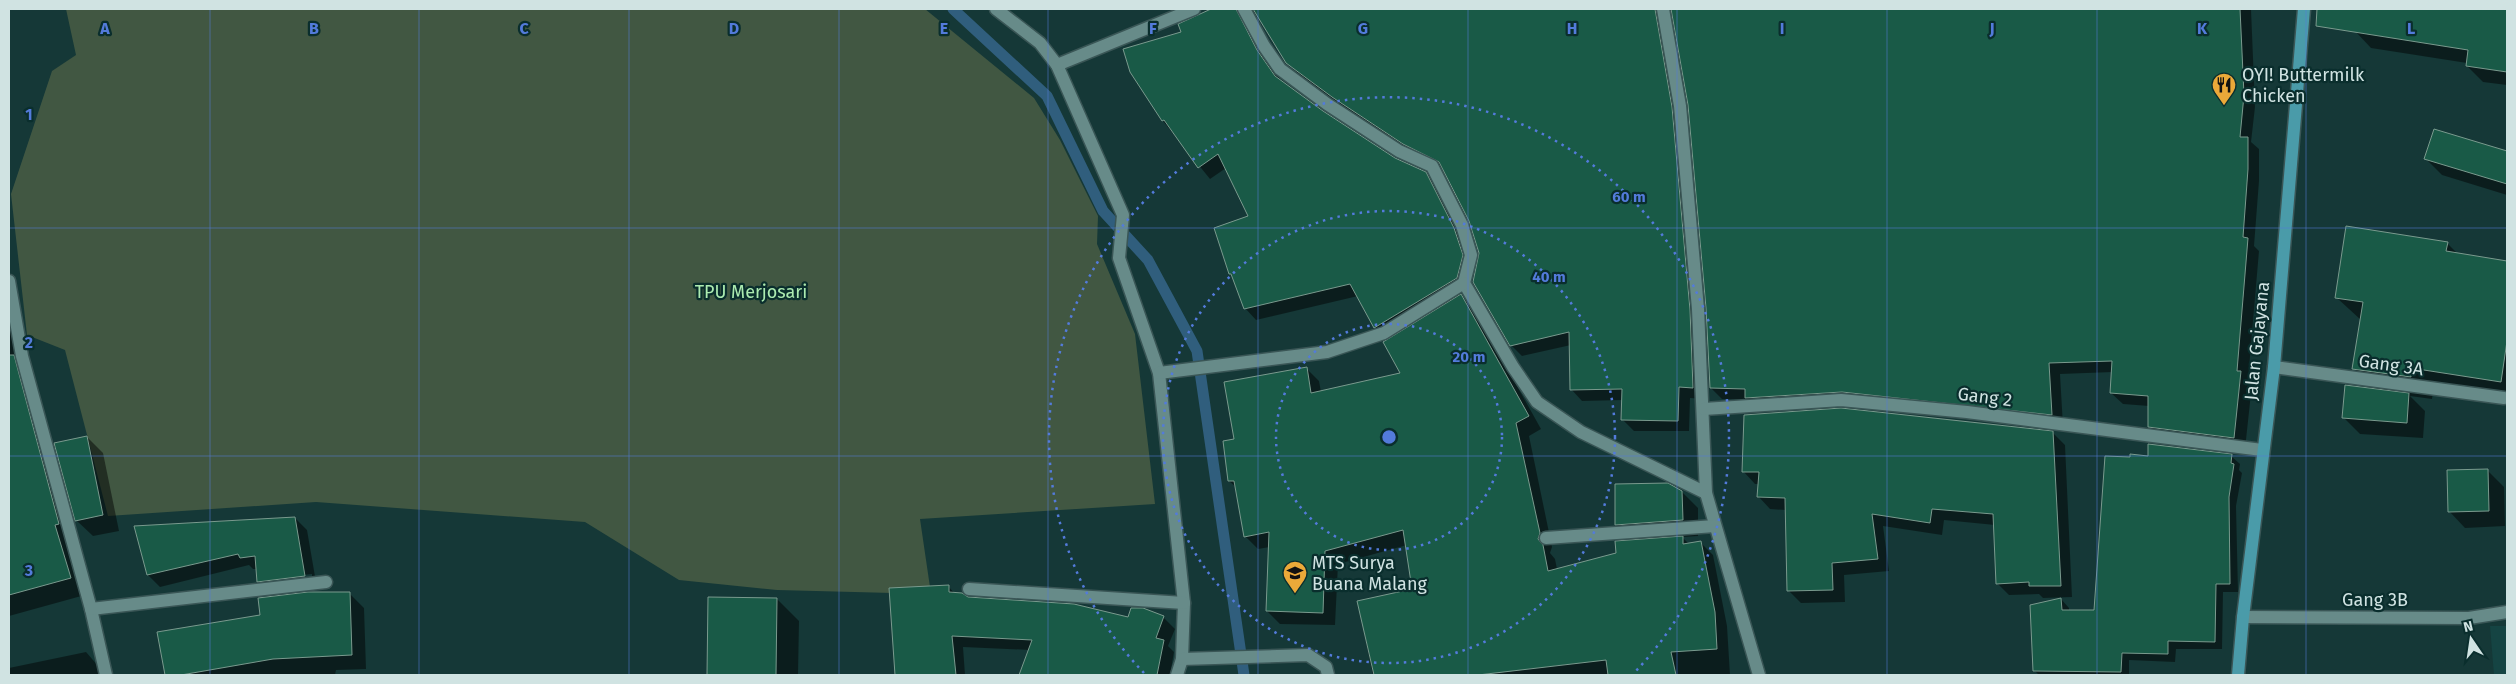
<svg xmlns="http://www.w3.org/2000/svg" width="2516" height="684" font-family="'Fira Sans',sans-serif">
	<rect width="100%" height="100%" fill="#153837"/>
	<!-- built -->
	<polygon fill="#154443" points="2490,626 2507,626 2507,675 2494,675"/>
	<!-- green -->
	<polygon fill="#415742" points="66,9 925,9 1034,98 1060,140 1098,216 1097,244 1135,334 1155,504 920,519 931,594 777,590 679,580 585,522 316,502 108,516 65,350 27,335 11,194 52,71 76,55"/>
	<!-- shadow -->
	<g fill="#0007" fill-rule="evenodd">
		<polygon points="1214,9 2251,9 2255,107 2251,142 2259,149 2259,181 2254,246 2259,251 2248,380 2252,384 2245,449 2161,438 2149,427 2149,406 2123,404 2111,393 2113,372 2060,374 2063,426 1854,403 1757,409 1748,400 1722,399 1711,388 1707,308 1689,105 1673,13 1669,14 1704,399 1690,398 1689,431 1634,431 1622,419 1623,400 1582,401 1571,389 1571,345 1522,356 1511,345 1470,221 1444,169 1416,155 1345,108 1299,74 1287,62 1272,41 1256,12 1248,16 1248,25 1268,63 1282,82 1322,112 1394,159 1425,173 1437,185 1465,241 1468,289 1459,294 1474,309 1541,429 1529,436 1552,547 1550,553 1555,559 1557,569 1617,554 1633,541 1616,524 1682,492 1698,508 1698,536 1682,537 1689,544 1700,542 1713,555 1727,626 1730,675 1373,675 1358,602 1414,589 1407,545 1338,564 1335,625 1280,624 1267,611 1270,547 1258,549 1245,536 1237,488 1229,481 1236,440 1306,368 1319,381 1321,392 1402,374 1388,340 1375,327 1358,296 1256,320 1245,308 1234,277 1230,274 1250,217 1226,168 1210,179 1163,121 1183,32 1201,14"/>
		<polygon points="2359,9 2507,9 2507,85 2483,82 2467,66 2467,63 2371,48 2355,31"/>
		<polygon points="2435,131 2507,153 2507,195 2442,175 2426,159"/>
		<polygon points="2447,243 2459,255 2507,262 2507,401 2433,390 2432,399 2410,396 2425,411 2423,438 2360,434 2344,418 2375,390 2354,369 2361,320 2337,298"/>
		<polygon points="9,313 30,376 85,595 9,616"/>
		<polygon points="2052,432 2065,445 2072,597 2043,598 2039,594 2009,595 1997,583 1995,525 1944,520 1942,535 1883,526 1889,571 1844,575 1845,602 1801,603 1789,591 1786,510 1770,509 1758,496 1759,484 1755,484 1743,471"/>
		<polygon points="87,437 103,453 119,531 93,536 76,520"/>
		<polygon points="2231,456 2240,464 2239,470 2242,473 2236,506 2238,592 2223,592 2222,649 2176,649 2175,662 2129,660 2129,675 2039,675 2034,670 2061,599 2069,608 2069,611 2095,612 2149,458"/>
		<polygon points="2488,471 2504,487 2505,526 2465,528 2449,511"/>
		<path d="M 295,518 L 307,530 L 317,588 L 270,593 L 258,581 L 257,569 L 253,569 L 249,565 L 160,587 L 148,575 L 136,527 ZM 312,574 L 312,577 L 267,582 L 267,579 Z"/>
		<polygon points="948,586 955,594 968,598 1129,618 1163,617 1175,629 1168,646 1174,652 1170,675 1020,675 1030,650 963,647 965,675 896,675 896,647"/>
		<polygon points="349,593 364,608 366,669 336,670 335,675 166,675 159,633 261,616"/>
		<polygon points="709,598 777,599 799,621 798,675 708,675"/>
		<polygon points="86,652 106,675 9,675 9,668"/>
	</g>
	<g fill="none" stroke-linecap="round" stroke-linejoin="round">
		<!-- stream -->
		<polyline stroke="#305e7d" stroke-width="11" points="953,9 1047,96 1103,211 1148,260 1197,351 1244,675"/>
	</g>
	<!-- building -->
	<g fill="#195a47" stroke="#7a9a8e">
		<polygon points="1211,9 1236,9 1257,50 1275,76 1323,111 1395,158 1426,172 1454,228 1463,255 1457,278 1374,328 1350,284 1244,309 1231,274 1229,274 1214,228 1248,216 1218,154 1198,168 1164,120 1162,121 1130,72 1123,49 1181,32 1178,24"/>
		<polygon points="1253,9 1655,9 1672,107 1690,310 1693,388 1679,387 1678,421 1621,420 1622,389 1570,390 1569,332 1510,346 1473,282 1479,253 1469,221 1439,162 1403,144 1332,97 1286,63"/>
		<polygon points="1671,9 2240,9 2244,95 2240,137 2248,137 2248,169 2243,237 2248,238 2237,371 2241,371 2234,438 2148,427 2148,396 2110,393 2112,361 2049,363 2052,415 1842,392 1745,398 1745,389 1710,388 1706,308 1688,105"/>
		<polygon points="2317,9 2507,9 2507,72 2466,66 2468,50 2316,26"/>
		<polygon points="2434,129 2507,151 2507,184 2424,159"/>
		<polygon points="2346,226 2448,242 2446,251 2507,261 2507,341 2501,382 2411,368 2411,377 2352,369 2363,302 2335,298"/>
		<polygon points="1461,294 1529,416 1516,423 1540,533 1538,539 1543,545 1548,571 1616,553 1615,541 1683,536 1683,544 1701,541 1715,612 1717,649 1671,652 1676,675 1608,675 1606,660 1478,675 1374,675 1357,601 1412,589 1403,530 1325,551 1323,613 1266,611 1269,532 1244,537 1234,481 1228,481 1223,441 1234,439 1224,382 1307,367 1311,393 1400,373 1383,342"/>
		<polygon points="9,355 14,355 59,524 55,525 71,578 9,595"/>
		<polygon points="2345,385 2409,393 2407,423 2342,418"/>
		<polygon points="1841,408 2053,431 2061,586 2029,586 2029,582 1996,584 1993,514 1932,509 1930,523 1872,514 1878,559 1832,563 1833,590 1787,591 1785,498 1757,497 1759,472 1742,472 1744,415"/>
		<polygon points="87,436 103,515 75,521 54,443"/>
		<polygon points="2148,444 2232,454 2231,463 2234,464 2229,497 2230,584 2216,584 2215,642 2168,641 2168,654 2122,653 2121,672 2033,671 2030,605 2061,598 2062,610 2094,610 2105,456 2130,457 2130,454 2148,456"/>
		<polygon points="2488,469 2489,511 2448,512 2447,470"/>
		<polygon points="1668,483 1682,491 1683,520 1615,525 1615,484"/>
		<polygon points="295,517 305,576 257,582 255,556 240,558 238,554 147,575 134,526"/>
		<polygon points="949,585 949,592 962,593 968,597 1074,604 1128,617 1131,608 1143,608 1164,616 1156,638 1164,640 1157,675 1019,675 1032,640 952,636 956,675 895,675 889,588"/>
		<polygon points="308,592 350,592 352,655 273,659 181,675 165,675 157,632 260,615 258,598"/>
		<polygon points="708,597 777,598 776,675 707,675"/>
	</g>
	<g fill="none" stroke-linecap="round" stroke-linejoin="round">
		<defs>
			<g id="minor">
				<polyline points="996,9 1040,43 1057,65 1123,215 1119,258 1159,373 1184,603 1182,659 1177,675"/>
				<polyline points="1244,9 1264,46 1280,69 1327,104 1399,151 1432,166 1462,225 1471,255 1464,283 1513,367 1537,402 1581,432 1706,493"/>
				<polyline points="1663,9 1680,106 1698,309 1706,493 1759,675"/>
				<polyline points="1057,65 1194,9"/>
				<polyline points="9,281 22,356 91,609 106,675"/>
				<polyline points="2274,367 2504,398"/>
				<polyline points="1159,373 1327,352 1384,333 1464,283"/>
				<polyline points="1704,409 1841,400 1967,412 2262,450"/>
				<polyline points="1546,538 1715,526"/>
				<polyline points="969,589 1184,603"/>
				<polyline points="91,609 326,582"/>
				<polyline points="2243,617 2469,618 2507,612"/>
				<polyline points="1182,659 1308,655 1326,667 1328,675"/>
			</g>
			<polyline id="major" points="2238,675 2243,617 2274,367 2304,9"/>
		</defs>
		<!-- minor casing -->
		<use href="#minor" stroke="#3a5656" stroke-width="15"/>
		<!-- major casing -->
		<use href="#major" stroke="#3a5656" stroke-width="15"/>
		<!-- minor -->
		<use href="#minor" stroke="#678b89" stroke-width="12"/>
		<!-- major -->
		<use href="#major" stroke="#4a9ba9" stroke-width="12"/>
	</g>
	<!-- grid -->
	<path fill="none" stroke="#537bdb" stroke-width="1" stroke-opacity="0.55" d="M 210,9 L 210,675M 419,9 L 419,675M 629,9 L 629,675M 839,9 L 839,675M 1048,9 L 1048,675M 1258,9 L 1258,675M 1468,9 L 1468,675M 1677,9 L 1677,675M 1887,9 L 1887,675M 2097,9 L 2097,675M 2306,9 L 2306,675M 9,228 L 2507,228M 9,456 L 2507,456"/>
	<!-- distance rings -->
	<g fill="none" stroke="#537bdb" stroke-width="2.5" stroke-dasharray="2.5 5">
		<circle cx="1389" cy="437" r="113"/>
		<circle cx="1389" cy="437" r="226"/>
		<path d="M1144 673A340 340 0 1 1 1634 673"/>
	</g>
	<!-- icons -->
	<defs>
		<symbol id="restaurant-pin" viewBox="-11 -11 22 30"><path d="M0 17L-7.5 6A9.5 9.5 0 1 1 7.5 6Z" fill="#eba939" stroke="#0a2e2d"/><path d="M-5-6h1v4h1v-4h1v4h1v-4h1v5L-1.5 .5V6h-2V.5L-5-1ZM5-6V6H3V1.5H1.5Q1.5-4 5-6Z" fill="#111"/></symbol>
		<symbol id="school-pin" viewBox="-11 -11 22 30"><path d="M0 17L-7.5 6A9.5 9.5 0 1 1 7.5 6Z" fill="#eba939" stroke="#0a2e2d"/><path d="M0-5L7-2L0 1L-7-2ZM-4 1L0 2.5L4 1V4Q0 6-4 4Z" fill="#111"/></symbol>
	</defs>
	<g fill-rule="evenodd">
		<use href="#restaurant-pin" x="2210" y="71" width="28" height="38"/>
		<use href="#school-pin" x="1281" y="559" width="28" height="38"/>
	</g>
	<g text-anchor="middle" dominant-baseline="central" stroke-width="4.5" stroke-linejoin="round" paint-order="stroke">
		<!-- poi labels -->
		<g font-size="18" fill="#d0e3e2" stroke="#0a2e2d" text-anchor="start">
			<text x="2242" y="75">OYI! Buttermilk<tspan x="2242" dy="21">Chicken</tspan></text>
			<text x="1312" y="563">MTS Surya<tspan x="1312" dy="21">Buana Malang</tspan></text>
		</g>
		<!-- park labels -->
		<g font-size="18" fill="#acebb0" stroke="#0a2e2d">
			<text x="751" y="292">TPU Merjosari</text>
		</g>
		<!-- street labels -->
		<g font-size="18" fill="#d0e3e2" stroke="#0a2e2d">
			<text transform="translate(2257 341) rotate(-84)">Jalan Gajayana</text>
			<text transform="translate(2391 365) rotate(8)">Gang 3A</text>
			<text transform="translate(1985 397) rotate(7)">Gang 2</text>
			<text x="2375" y="600">Gang 3B</text>
		</g>
	</g>
	<g font-size="16" text-anchor="middle" font-weight="bold" fill="#537bdb" stroke="#0a2e2d" stroke-width="4.5" stroke-linejoin="round" paint-order="stroke">
		<text x="105" y="34">A</text>
		<text x="314" y="34">B</text>
		<text x="524" y="34">C</text>
		<text x="734" y="34">D</text>
		<text x="944" y="34">E</text>
		<text x="1153" y="34">F</text>
		<text x="1363" y="34">G</text>
		<text x="1572" y="34">H</text>
		<text x="1782" y="34">I</text>
		<text x="1992" y="34">J</text>
		<text x="2202" y="34">K</text>
		<text x="2411" y="34">L</text>
		<text x="29" y="120">1</text>
		<text x="29" y="348">2</text>
		<text x="29" y="576">3</text>
	</g>
	<circle cx="1389" cy="437" r="8" fill="#537bdb" stroke="#0a2e2d" stroke-width="2.5"/>
	<g font-size="15" text-anchor="middle" font-weight="bold" fill="#537bdb" stroke="#0a2e2d" stroke-width="4.5" stroke-linejoin="round" paint-order="stroke">
		<text x="1629" y="202">60 m</text>
		<text x="1549" y="282">40 m</text>
		<text x="1469" y="362">20 m</text>
	</g>
	<!-- border -->
	<rect width="2516" height="684" fill="none" stroke="#d0e3e2" stroke-width="20"/>
	<!-- north arrow -->
	<g transform="translate(2471 639) rotate(347)" stroke="#0a2e2d" stroke-width="4" paint-order="stroke">
	<path d="M0-4L9 19L0 12L-9 19Z" fill="#d0e3e2"/>
	<text y="-8" font-size="14" font-weight="bold" text-anchor="middle" fill="#d0e3e2">N</text>
	</g>
</svg>
